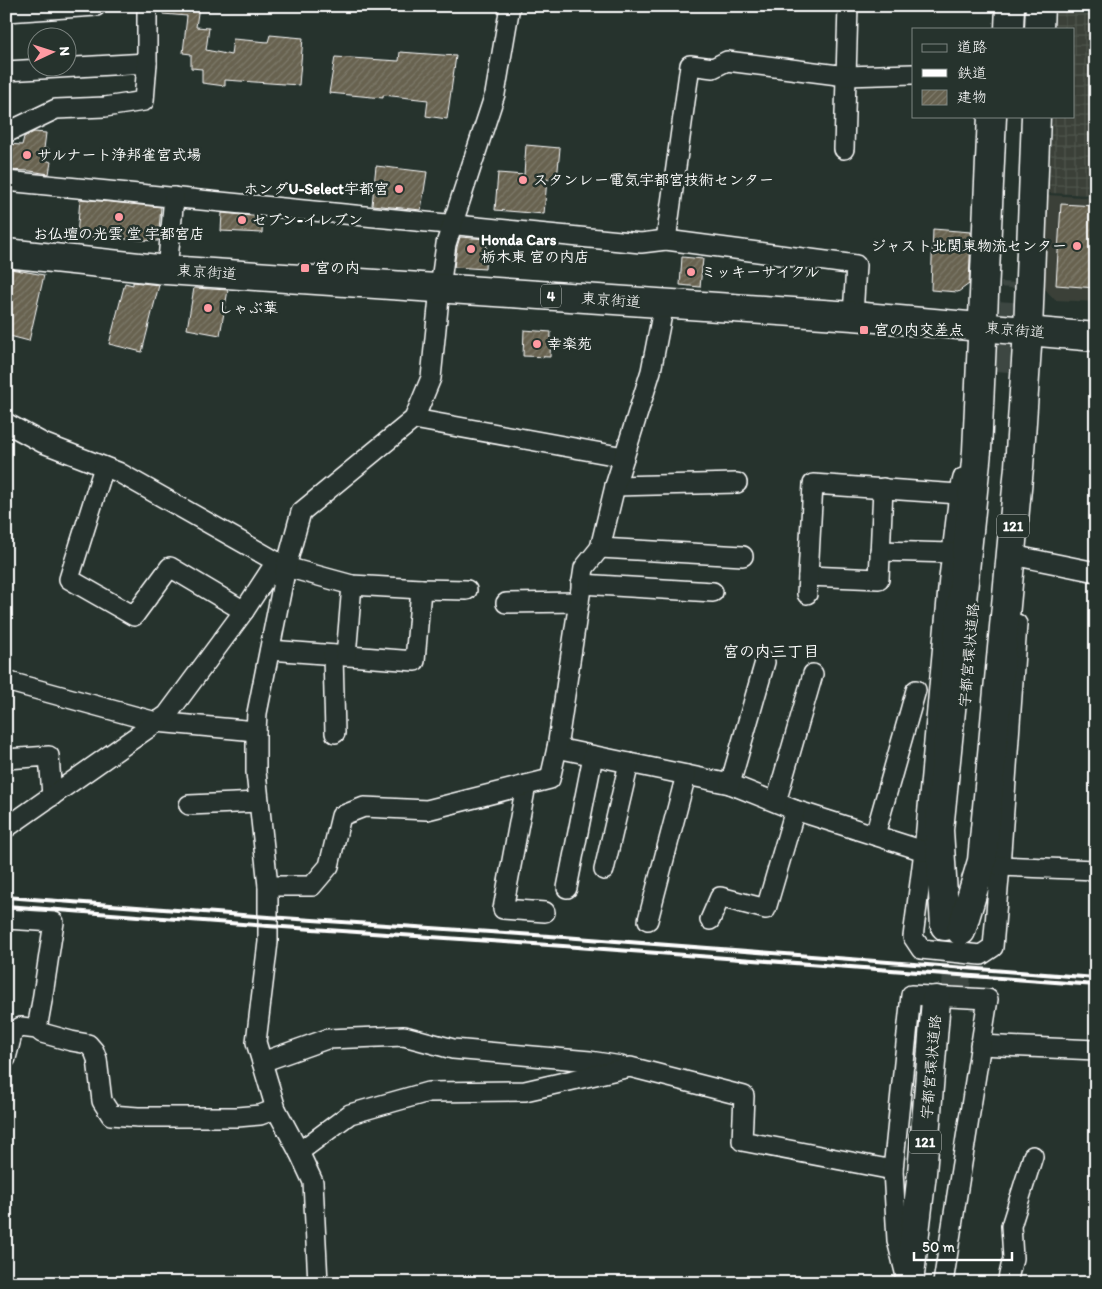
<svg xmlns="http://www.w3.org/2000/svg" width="1102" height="1289" font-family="Itim,'Klee One',sans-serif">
	<defs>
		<pattern id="industrial-grid" width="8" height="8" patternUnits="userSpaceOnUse" patternTransform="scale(1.25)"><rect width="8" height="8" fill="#3a4138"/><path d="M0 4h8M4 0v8" fill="none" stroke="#4e544c"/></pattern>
		<pattern id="building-hatch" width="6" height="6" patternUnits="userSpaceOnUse" patternTransform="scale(1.25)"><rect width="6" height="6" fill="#676250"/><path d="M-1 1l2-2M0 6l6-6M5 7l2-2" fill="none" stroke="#7e7a6a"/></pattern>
	</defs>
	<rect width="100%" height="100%" fill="#26332d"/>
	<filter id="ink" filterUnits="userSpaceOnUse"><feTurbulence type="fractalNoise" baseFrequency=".02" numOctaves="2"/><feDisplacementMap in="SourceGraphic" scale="10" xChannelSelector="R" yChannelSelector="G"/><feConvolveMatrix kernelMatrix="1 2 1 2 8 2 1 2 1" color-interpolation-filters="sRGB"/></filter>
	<g filter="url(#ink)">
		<!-- built -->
		<polygon fill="#3a4138" points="1048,195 1096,198 1096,302 1055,300 1044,288"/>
		<!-- industrial -->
		<polygon fill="url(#industrial-grid)" points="1056,6 1096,6 1096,195 1049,193 1052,116 1073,116 1073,29 1055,29"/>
		<!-- building -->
		<g fill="url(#building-hatch)" stroke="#fff">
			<polygon points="163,6 199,6 196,27 209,28 206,50 231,55 233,39 268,42 270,35 303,38 299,85 225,80 225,86 202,83 202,69 191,68 191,54 183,53 187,16 163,14"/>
			<polygon points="400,52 456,56 447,119 426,116 428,100 383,95 383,98 329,93 335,57 399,61"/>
			<polygon points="34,132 46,133 44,149 49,149 46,160 51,162 49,174 30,171 6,170 6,144 22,145 24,137"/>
			<polygon points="526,145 560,148 557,180 547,179 544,214 495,210 498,173 524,175"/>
			<polygon points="376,166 427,172 421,210 372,205"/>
			<polygon points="80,199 161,207 158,241 77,236"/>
			<polygon points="1061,204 1096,206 1096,288 1056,285"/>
			<polygon points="222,213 263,217 262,233 221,231"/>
			<polygon points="933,229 971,232 969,284 958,292 931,290"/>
			<polygon points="460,237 487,239 485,269 454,267 457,247"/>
			<polygon points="682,257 703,259 700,287 680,285"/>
			<polygon points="11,269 44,275 29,341 6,335 6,291"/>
			<polygon points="133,282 159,285 142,352 109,344 125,283 133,285"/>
			<polygon points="194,288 228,290 220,335 187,329"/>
			<polygon points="524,330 551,332 550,357 523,356"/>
		</g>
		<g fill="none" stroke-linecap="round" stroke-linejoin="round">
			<!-- highway-tunnel -->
			<g stroke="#3c4742" stroke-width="28" stroke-dasharray="28 14" stroke-linecap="butt">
				<polyline points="1009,372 1015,283"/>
				<polyline points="955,1002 959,944"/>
			</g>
			<defs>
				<g id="minor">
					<polyline points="6,12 96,6"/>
					<polyline points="6,71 147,63"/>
					<polyline points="6,133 56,109 105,107 144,101 147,63 147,6"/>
					<polyline points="844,149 848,6"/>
					<polyline points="6,181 641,243 666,240 856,265 853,316"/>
					<polyline points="666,240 690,65 713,68 727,61 846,76 913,74"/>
					<polyline points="167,270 174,197"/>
					<polyline points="414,419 624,457"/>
					<polyline points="6,423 43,443 118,472 286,567 352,585 421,589"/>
					<polyline points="104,467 69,579 134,616 170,567 244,611"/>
					<polyline points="963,478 959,494 949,578 924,851 913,937 921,949 981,955 993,947 1000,866 1017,624"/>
					<polyline points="615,486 737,483"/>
					<polyline points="600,548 743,556"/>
					<polyline points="880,551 952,553"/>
					<polyline points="1022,557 1096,572"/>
					<polyline points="808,576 879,579 883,488"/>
					<polyline points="581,584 713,592"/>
					<polyline points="807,594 813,484 959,494"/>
					<polyline points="506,603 579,602"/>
					<polyline points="270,650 415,661 421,589 467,590"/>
					<polyline points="333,655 335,733"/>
					<polyline points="346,656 352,585"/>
					<polyline points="6,681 156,722 256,731"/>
					<polyline points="557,748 730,784 795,810 924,851"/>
					<polyline points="6,759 49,756 52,796"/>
					<polyline points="730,784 765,662"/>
					<polyline points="526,785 503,909 545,912"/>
					<polyline points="776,802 813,674"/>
					<polyline points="189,805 259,802"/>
					<polyline points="6,828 167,715 244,611 276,562"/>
					<polyline points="875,835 916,690"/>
					<polyline points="1000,866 1096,870"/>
					<polyline points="604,870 629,763"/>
					<polyline points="268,886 312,886 329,866 341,816 364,807 427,810 550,779 557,748 584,568 600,548 615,486 651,371 664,304"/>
					<polyline points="567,888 593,756"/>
					<polyline points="6,919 54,922 42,1001 37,1029"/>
					<polyline points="648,920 686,775"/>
					<polyline points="710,920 720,897 766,909 795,810"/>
					<polyline points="980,1045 1096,1050"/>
					<polyline points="6,1058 13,1031 21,1027 37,1029 42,1033 71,1041 88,1044 94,1051 97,1059 102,1101 111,1115 138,1117 237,1117 260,1115 276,1109"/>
					<polyline points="262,1062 327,1039 404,1036 453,1049 590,1061 621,1066"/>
					<polyline points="299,1152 350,1114 428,1092 525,1091 630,1067 744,1096 742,1141 893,1170"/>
					<polyline points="905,1272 897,1240 893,1170 911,995 988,999 943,1283"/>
					<polyline points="318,1283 313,1182 299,1152 276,1109 256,1042 268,942 268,886 256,772 256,731 257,713 286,567 301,512 414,419 431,378 440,288 446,244 495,94 510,6"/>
					<polyline points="1007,1283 1013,1258 1011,1226 1033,1156"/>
				</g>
				<g id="highway">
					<polyline points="1009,29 1010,6"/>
					<polyline points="1039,29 1040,6"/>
					<polyline points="6,253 167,270 853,316 1096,337"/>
					<polyline points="945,926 939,830 977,451 992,116"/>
					<polyline points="961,931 982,861 1019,467 1028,331 1036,116"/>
					<polyline points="909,1283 922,1173 936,1000"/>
				</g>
			</defs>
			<!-- minor casing -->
			<use href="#minor" stroke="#fff" stroke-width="22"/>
			<!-- highway casing -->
			<use href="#highway" stroke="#fff" stroke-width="31"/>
			<!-- minor -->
			<use href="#minor" stroke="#26332d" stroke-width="19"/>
			<!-- highway -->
			<use href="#highway" stroke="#26332d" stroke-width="28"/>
			<!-- rail -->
			<g stroke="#fff" stroke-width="4">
				<polyline points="6,897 268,917 564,937 1096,978"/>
				<polyline points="6,906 268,926 563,946 1096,985"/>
				<polyline points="6,1278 29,1283"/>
			</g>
		</g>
	</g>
	<!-- markers -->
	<g fill="#ff9aa2" stroke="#26332d" stroke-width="2">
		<circle cx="27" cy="155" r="5"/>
		<circle cx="523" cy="180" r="5"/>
		<circle cx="399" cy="189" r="5"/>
		<circle cx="119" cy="217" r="5"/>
		<circle cx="242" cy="220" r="5"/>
		<circle cx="1077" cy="246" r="5"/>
		<circle cx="471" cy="249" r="5"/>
		<rect x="300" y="263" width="10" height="10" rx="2.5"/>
		<circle cx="691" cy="272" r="5"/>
		<circle cx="208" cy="308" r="5"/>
		<rect x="859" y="325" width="10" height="10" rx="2.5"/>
		<circle cx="537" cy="344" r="5"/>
	</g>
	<g text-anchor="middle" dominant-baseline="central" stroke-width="5" stroke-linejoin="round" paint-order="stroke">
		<!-- shield labels -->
		<g fill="#26332d" stroke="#bec2c0" stroke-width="1">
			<rect x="541" y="284.5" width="20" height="23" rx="4"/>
			<rect x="997" y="514.5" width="32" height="23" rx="4"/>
			<rect x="909" y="1130.5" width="32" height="23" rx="4"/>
		</g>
		<g font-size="14" font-weight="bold" fill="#fff">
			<text x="551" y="296">4</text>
			<text x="1013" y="526">121</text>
			<text x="925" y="1142">121</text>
		</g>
		<!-- poi labels -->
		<g font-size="15" font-weight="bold" fill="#fff" stroke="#26332d" text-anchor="start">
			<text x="37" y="155">サルナート浄邦雀宮式場</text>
			<text x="533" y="180">スタンレー電気宇都宮技術センター</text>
			<text x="389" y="189" text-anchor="end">ホンダU-Select宇都宮</text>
			<text x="252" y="220">セブン-イレブン</text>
			<text x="119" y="234" text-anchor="middle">お仏壇の光雲 堂 宇都宮店</text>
			<text x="481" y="240">Honda Cars<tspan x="481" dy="17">栃木東 宮の内店</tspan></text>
			<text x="1067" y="246" text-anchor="end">ジャスト北関東物流センター</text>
			<text x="315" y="268">宮の内</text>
			<text x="701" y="272">ミッキーサイクル</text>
			<text x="218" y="308">しゃぶ葉</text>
			<text x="874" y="330">宮の内交差点</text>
			<text x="547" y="344">幸楽苑</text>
		</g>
		<!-- street labels -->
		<g font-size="15" fill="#fff" stroke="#26332d">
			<text transform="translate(207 272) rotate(4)">東京街道</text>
			<text transform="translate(611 300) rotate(4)">東京街道</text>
			<text transform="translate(1015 330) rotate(5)">東京街道</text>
			<text transform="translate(969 655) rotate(-85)">宇都宮環状道路</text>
			<text transform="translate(931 1067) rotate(-85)">宇都宮環状道路</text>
		</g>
		<!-- neighbourhood labels -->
		<g font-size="16" font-weight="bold" fill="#fff" stroke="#26332d">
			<text x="771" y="651">宮の内三丁目</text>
		</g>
	</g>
	<!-- margin -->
	<rect width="1102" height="1289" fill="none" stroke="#26332d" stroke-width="25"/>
	<rect x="12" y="12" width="1077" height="1264" fill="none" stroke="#fff" stroke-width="2" filter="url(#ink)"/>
	<!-- legend -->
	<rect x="912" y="28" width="162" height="90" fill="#26332d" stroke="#7d8581"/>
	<rect x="922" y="44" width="25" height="8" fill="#26332d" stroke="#7d8581"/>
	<text x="957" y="52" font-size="15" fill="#ffffff">道路</text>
	<rect x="922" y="69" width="25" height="8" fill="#ffffff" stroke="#7d8581"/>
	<text x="957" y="78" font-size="15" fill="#ffffff">鉄道</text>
	<rect x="922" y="90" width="25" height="15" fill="url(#building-hatch)" stroke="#7d8581"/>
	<text x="957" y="102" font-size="15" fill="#ffffff">建物</text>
	<!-- north arrow -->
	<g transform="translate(52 52) rotate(86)"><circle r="24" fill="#26332d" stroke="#7d8581"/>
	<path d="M0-4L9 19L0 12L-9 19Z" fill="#ff9aa2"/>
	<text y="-8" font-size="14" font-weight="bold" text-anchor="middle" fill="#ffffff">N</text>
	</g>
	<!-- scale -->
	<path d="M914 1252v8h98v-8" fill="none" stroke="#ffffff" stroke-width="2.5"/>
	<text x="922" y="1252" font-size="15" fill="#ffffff" stroke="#26332d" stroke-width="4" paint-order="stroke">50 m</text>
</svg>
